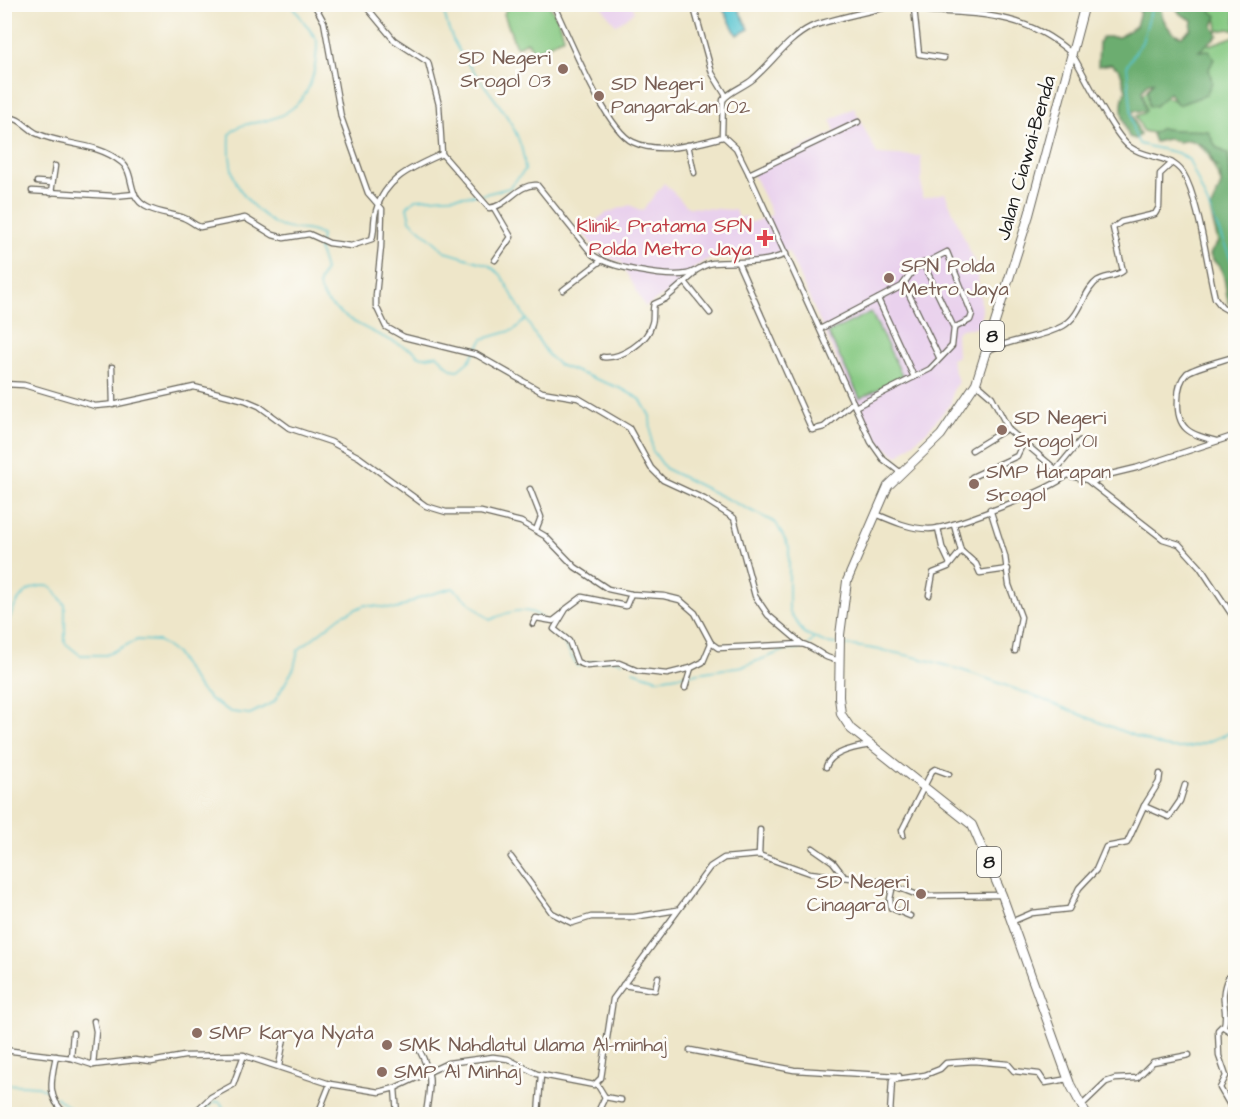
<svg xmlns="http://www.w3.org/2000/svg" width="1240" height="1119" font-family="'Architects Daughter',sans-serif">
	<rect width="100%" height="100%" fill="#fdfcf7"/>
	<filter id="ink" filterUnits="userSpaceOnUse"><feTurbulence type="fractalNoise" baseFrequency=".0167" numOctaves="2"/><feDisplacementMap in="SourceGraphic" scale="12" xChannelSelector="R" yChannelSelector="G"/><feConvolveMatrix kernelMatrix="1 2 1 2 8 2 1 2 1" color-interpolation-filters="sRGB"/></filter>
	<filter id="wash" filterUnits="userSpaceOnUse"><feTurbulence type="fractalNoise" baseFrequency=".008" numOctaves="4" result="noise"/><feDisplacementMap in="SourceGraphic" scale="24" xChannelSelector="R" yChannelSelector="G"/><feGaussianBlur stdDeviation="1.35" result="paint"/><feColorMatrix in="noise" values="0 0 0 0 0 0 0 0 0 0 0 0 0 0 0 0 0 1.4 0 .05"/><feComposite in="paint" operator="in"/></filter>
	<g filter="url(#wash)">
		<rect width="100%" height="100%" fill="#eee6c9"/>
		<!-- built -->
		<g fill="#e9d1ed">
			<polygon points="600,5 632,5 634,12 616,25"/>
			<polygon points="854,108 877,154 921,156 922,198 945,193 976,266 982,310 979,327 961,329 956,333 957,357 951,359 958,382 953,389 951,403 928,430 898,456 882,445 862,415 788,251 765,258 716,257 704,261 692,270 680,285 645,307 621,262 602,256 581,231 606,213 630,205 642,211 664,183 688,207 735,210 738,218 746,216 750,223 772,215 752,172 835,132 831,120"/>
		</g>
		<!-- green -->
		<g fill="#86c982" stroke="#51724f" stroke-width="1.5">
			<polygon points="508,5 549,5 559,20 564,37 534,52 528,42 516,47 504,14"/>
			<polygon points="1203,5 1235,5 1235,31 1229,29 1218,31 1217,21"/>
			<polygon points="1235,36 1235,185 1224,189 1208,154 1190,136 1182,139 1143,131 1136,116 1144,113 1141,95 1147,91 1177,101 1192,52 1209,42 1210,45"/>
			<polygon points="871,312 903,377 860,398 828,333"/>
		</g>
		<!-- forest -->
		<g fill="#6cad70" stroke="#446446" stroke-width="1.5">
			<path d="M 1133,5 L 1161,5 C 1160,16 1169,35 1182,36 L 1191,29 L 1192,20 L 1180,14 L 1174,5 L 1208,5 L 1206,7 L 1217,16 L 1213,26 L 1218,35 L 1199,51 L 1209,50 L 1214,59 L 1209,69 L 1212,82 L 1206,95 L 1178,105 L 1169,93 L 1155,106 L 1149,107 L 1147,90 L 1154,81 L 1147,84 L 1142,91 L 1146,111 L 1134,111 L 1132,113 L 1140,135 L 1135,139 L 1129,137 C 1123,122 1118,104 1126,90 L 1120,70 L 1111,64 L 1098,66 L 1099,42 L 1102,37 L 1119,37 L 1136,26 L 1140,11 Z"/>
			<path d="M 1161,128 C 1176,132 1192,129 1208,131 L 1216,147 L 1228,154 L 1231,180 L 1236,183 L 1235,311 C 1222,299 1229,285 1221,270 C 1218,263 1212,262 1210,254 L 1218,242 L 1210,210 L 1221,185 L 1220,170 L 1213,163 L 1210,152 L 1204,146 L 1189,140 L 1179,142 L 1168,139 L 1155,142 L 1152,134 Z"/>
		</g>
		<!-- water -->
		<polygon fill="#59c5d0" stroke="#3a7076" stroke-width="1.5" points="721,5 736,5 749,29 737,35"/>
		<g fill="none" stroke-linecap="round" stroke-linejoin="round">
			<!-- stream -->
			<g stroke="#59c5d0" stroke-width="1.5">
				<path d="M 291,4 L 317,40 C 317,77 308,109 268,120 C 254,124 240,122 230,134 C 228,168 233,190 261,213 C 267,218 273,224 280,226 C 295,232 305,226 321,235 L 319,250 L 325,270 C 323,274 320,279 319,283 C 317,312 393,341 414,351 C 421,360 428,357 437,355 L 451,369 L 458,370 L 469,361 L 483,339 L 514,330 L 525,320"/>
				<path d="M 442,4 C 446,19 449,35 458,49 C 481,87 524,122 525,170 L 509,188 L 481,195"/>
				<polyline points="1153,4 1142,42 1127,65 1133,130 1139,144 1178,153 1189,160 1236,272"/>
				<polyline points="476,195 415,199 407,207 410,220 446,252 489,265 501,275 535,335 549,356 559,365 622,389 640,399 650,416 652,450 666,469 776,523 789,547 789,611 804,633 826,643 836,644"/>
				<polyline points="560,636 577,666 579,666"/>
				<path d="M 4,638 C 9,615 20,580 52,587 L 65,605 L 65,643 L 80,655 L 106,655 L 137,640 L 159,641 L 176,654 L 198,687 L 211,700 L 231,712 L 250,714 L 274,702 L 294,668 L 298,650 L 341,616 L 365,605 L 397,609 L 421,597 L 453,588 L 490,620 C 507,612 526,605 542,618"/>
				<polyline points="809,644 815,638"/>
				<path d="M 843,645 C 955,655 1059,709 1164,747 C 1189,752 1213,740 1236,730"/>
				<polyline points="586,663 613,659 622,662"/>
				<polyline points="633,671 658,679 744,666 783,651 804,647"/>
				<polyline points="4,1084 38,1086 50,1092"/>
				<polyline points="56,1097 78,1114"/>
				<polyline points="198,1114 215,1102 220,1102 227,1114"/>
			</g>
		</g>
	</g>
	<g filter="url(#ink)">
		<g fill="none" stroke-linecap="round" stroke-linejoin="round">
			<defs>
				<g id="street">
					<polyline points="314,4 324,22 341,117 368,193 382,209 381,247 376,295 376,306 386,327 404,337 477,355 542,392 578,398 629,428 651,468 663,480 704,499 734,518 755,596 768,615 802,644"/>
					<polyline points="364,4 394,40 428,62 439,105 442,154"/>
					<path d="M 553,4 C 568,34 605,129 633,142 C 660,155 695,144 723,137"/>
					<polyline points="693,4 712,73 726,96"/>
					<polyline points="914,8 919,54 944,58"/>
					<path d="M 4,117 C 21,117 24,126 36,133 C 63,146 97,142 121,162 C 131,169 130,185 135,195 C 143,213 169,212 184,218 C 190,220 194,225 200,227 L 245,218 L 273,235 L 284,238 L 309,234 L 329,243 L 351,246 L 372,239 C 375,230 373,220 376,211 C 385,178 413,167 442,154 L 489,208 C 507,207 518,183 537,185 L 593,255 C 610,268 666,278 687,274 C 697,272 703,264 713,263 C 738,261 761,265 786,254"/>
					<polyline points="688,145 694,173"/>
					<polyline points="749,174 858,122"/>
					<polyline points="37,182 52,183"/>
					<polyline points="32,191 114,196 135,194"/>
					<polyline points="51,193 55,166"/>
					<polyline points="494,208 511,237 495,260"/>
					<polyline points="738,263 812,430 824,427 853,402"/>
					<polyline points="923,263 954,328"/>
					<polyline points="685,282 710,313"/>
					<polyline points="904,284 939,357"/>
					<polyline points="563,290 602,260"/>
					<polyline points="878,299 914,377"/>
					<polyline points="820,329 902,286 914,269 947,252 972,314 970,320 954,328 952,346 930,369 855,407"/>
					<path d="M 987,351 C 1012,338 1040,339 1063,326 C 1082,315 1083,291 1097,281 C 1105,276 1116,277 1123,271 L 1113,228 L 1121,222 L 1155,214 L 1159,207 L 1160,174 L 1172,163"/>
					<path d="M 603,357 C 621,359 648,342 652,323 C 654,317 652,310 654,304 L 665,299 L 694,274"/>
					<polyline points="112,367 113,405"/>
					<polyline points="976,383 992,397 1009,430 1060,473 1087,480 1163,539 1179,544 1200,567 1236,621"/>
					<path d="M 4,384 L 24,385 L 95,406 L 117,404 L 194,387 L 245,400 L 259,406 L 289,428 L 331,442 L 359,457 L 426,506 L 446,512 L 481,512 L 521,522 L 545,536 L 575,567 L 608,589 L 631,594 L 664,596 L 680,600 L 695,613 L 711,643 L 718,648 L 802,644 C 816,647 823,660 839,660"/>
					<path d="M 1216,441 C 1190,434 1176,430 1178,399 C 1178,390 1180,380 1187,373 C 1194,367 1225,360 1236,356"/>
					<polyline points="972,450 1008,428"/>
					<polyline points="1056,470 1080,441"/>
					<path d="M 901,473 L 883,459 L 871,442 L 749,174 L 736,148 L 722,135 L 723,100 C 731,90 744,87 753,79 C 773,62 787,39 811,27 C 822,22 901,2 909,5 C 917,7 922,11 931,11 C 986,14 1029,15 1072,54 C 1085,75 1113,135 1130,147 C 1147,159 1171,155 1183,173 C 1199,199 1207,266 1215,298 L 1222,307 L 1236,315"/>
					<polyline points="972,477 1017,456 1023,443"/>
					<polyline points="1091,483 1107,475 1136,468 1236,435"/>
					<polyline points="530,489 541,517 536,530"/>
					<polyline points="990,509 1005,556 1009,585 1021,617 1015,651"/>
					<path d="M 876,514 C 892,521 910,529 929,529 C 950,529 1050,490 1066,476"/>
					<polyline points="954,525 961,551 976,564 980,573 1008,569"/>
					<polyline points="938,528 942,547 950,564"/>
					<polyline points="631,594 626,606 582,597 566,609 554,629 569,641 577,662 587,666 619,663 638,671 667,674 691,668"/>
					<polyline points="929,595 933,573 948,567 961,551"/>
					<polyline points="533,624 536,618 553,621 562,614"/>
					<polyline points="685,688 691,668 703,662 711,643"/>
					<path d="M 826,767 C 830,752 857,747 871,745"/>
					<polyline points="1144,806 1169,817 1180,801 1185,785"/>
					<polyline points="903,835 902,830 932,771 935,769 949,774"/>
					<polyline points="813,848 833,862 843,875"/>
					<polyline points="759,855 760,830"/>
					<polyline points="511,857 552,913 572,923 591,917 634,917 677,910"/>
					<polyline points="893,885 890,899 891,908 910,916"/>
					<polyline points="1011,922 1032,913 1069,909 1079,888 1096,870 1106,847 1127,843 1144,806 1159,782 1160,774"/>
					<polyline points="623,985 655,990 658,977"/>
					<path d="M 1224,1026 C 1229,1007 1218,1000 1228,978"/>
					<path d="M 419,1049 C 434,1079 430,1083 426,1114"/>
					<polyline points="4,1050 71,1058 93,1065 135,1060 151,1062 184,1056 242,1055 330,1084 379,1092 395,1088 448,1063 493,1057 508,1059 537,1074 594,1085 601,1078 613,999 710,867 724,858 759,855 810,873 884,882 920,896 1002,895"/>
					<polyline points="690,1050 794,1070 899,1076"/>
					<path d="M 56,1056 C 51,1079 46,1098 66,1114"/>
					<polyline points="71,1058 73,1033"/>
					<polyline points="93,1065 96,1031 94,1021"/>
					<polyline points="279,1066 284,1038"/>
					<polyline points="597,1084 605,1097 597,1114"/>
					<polyline points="395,1088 397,1114"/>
					<polyline points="605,1097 621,1100"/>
					<polyline points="1081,1106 1106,1082 1115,1079 1137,1078 1153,1062 1189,1055"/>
					<polyline points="193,1114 211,1097 233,1085 244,1055"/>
					<polyline points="318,1114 330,1084"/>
					<polyline points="538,1114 541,1075"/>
					<polyline points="890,1114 892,1080 925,1075 940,1069 946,1063 974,1061 1008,1064 1014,1071 1039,1074 1045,1083 1068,1079"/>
					<polyline points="1235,1114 1220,1088 1226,1076 1219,1056 1218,1030 1222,1026 1236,1035"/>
				</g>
				<polyline id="highway" points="1085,4 1029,215 976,383 941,435 888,486 847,581 840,635 839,697 841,714 851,729 972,825 1002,895 1070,1084 1086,1114"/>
			</defs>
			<!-- street casing -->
			<use href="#street" stroke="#666359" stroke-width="7"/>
			<!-- highway casing -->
			<use href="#highway" stroke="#666359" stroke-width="10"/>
			<!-- street -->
			<use href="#street" stroke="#fff" stroke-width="4.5"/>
			<!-- highway -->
			<use href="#highway" stroke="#fff" stroke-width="8"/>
		</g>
	</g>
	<!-- markers -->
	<g fill="#8d6e63" stroke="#fdfcf7" stroke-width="2">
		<circle cx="563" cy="69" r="6"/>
		<circle cx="599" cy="96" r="6"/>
		<circle cx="889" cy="278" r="6"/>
		<circle cx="1002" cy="430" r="6"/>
		<circle cx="974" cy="484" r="6"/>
		<circle cx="921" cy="894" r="6"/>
		<circle cx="197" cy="1033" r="6"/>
		<circle cx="387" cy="1045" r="6"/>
		<circle cx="382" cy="1072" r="6"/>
	</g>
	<path fill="#e0444e" stroke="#fdfcf7" stroke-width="2" d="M762 229h6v6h6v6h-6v6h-6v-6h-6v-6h6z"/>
	<g text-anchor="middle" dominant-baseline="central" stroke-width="5" stroke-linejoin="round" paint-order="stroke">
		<!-- shield labels -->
		<g fill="#fdfcf7" stroke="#605f5e" stroke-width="1.5">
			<rect x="980" y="321" width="24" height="30" rx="4.5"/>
			<rect x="977" y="847" width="24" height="30" rx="4.5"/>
		</g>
		<g font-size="18" font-weight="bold" fill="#1c1c1c">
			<text x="992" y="336">8</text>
			<text x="989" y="862">8</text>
		</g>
		<!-- education labels -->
		<g font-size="20" fill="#785e54" stroke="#fdfcf7" text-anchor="start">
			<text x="551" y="58" text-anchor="end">SD Negeri<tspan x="551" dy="23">Srogol 03</tspan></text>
			<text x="611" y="84">SD Negeri<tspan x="611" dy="23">Pangarakan 02</tspan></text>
			<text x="901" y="266">SPN Polda<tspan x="901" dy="23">Metro Jaya</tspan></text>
			<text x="1014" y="418">SD Negeri<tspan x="1014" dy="23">Srogol 01</tspan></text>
			<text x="986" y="472">SMP Harapan<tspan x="986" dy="23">Srogol</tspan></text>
			<text x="909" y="882" text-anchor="end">SD Negeri<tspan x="909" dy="23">Cinagara 01</tspan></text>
			<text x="209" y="1033">SMP Karya Nyata</text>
			<text x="399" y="1045">SMK Nahdlatul Ulama Al-minhaj</text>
			<text x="394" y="1072">SMP Al Minhaj</text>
		</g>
		<!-- street labels -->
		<g font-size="20" fill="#1c1c1c" stroke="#fdfcf7">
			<text transform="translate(1026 158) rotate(-74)">Jalan Ciawai-Benda</text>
		</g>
		<!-- health labels -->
		<g font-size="20" fill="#be3a42" stroke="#fdfcf7" text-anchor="end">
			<text x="752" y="226">Klinik Pratama SPN<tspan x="752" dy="23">Polda Metro Jaya</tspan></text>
		</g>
	</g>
	<!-- margin -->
	<rect width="1240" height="1119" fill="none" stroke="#fdfcf7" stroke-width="24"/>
</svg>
